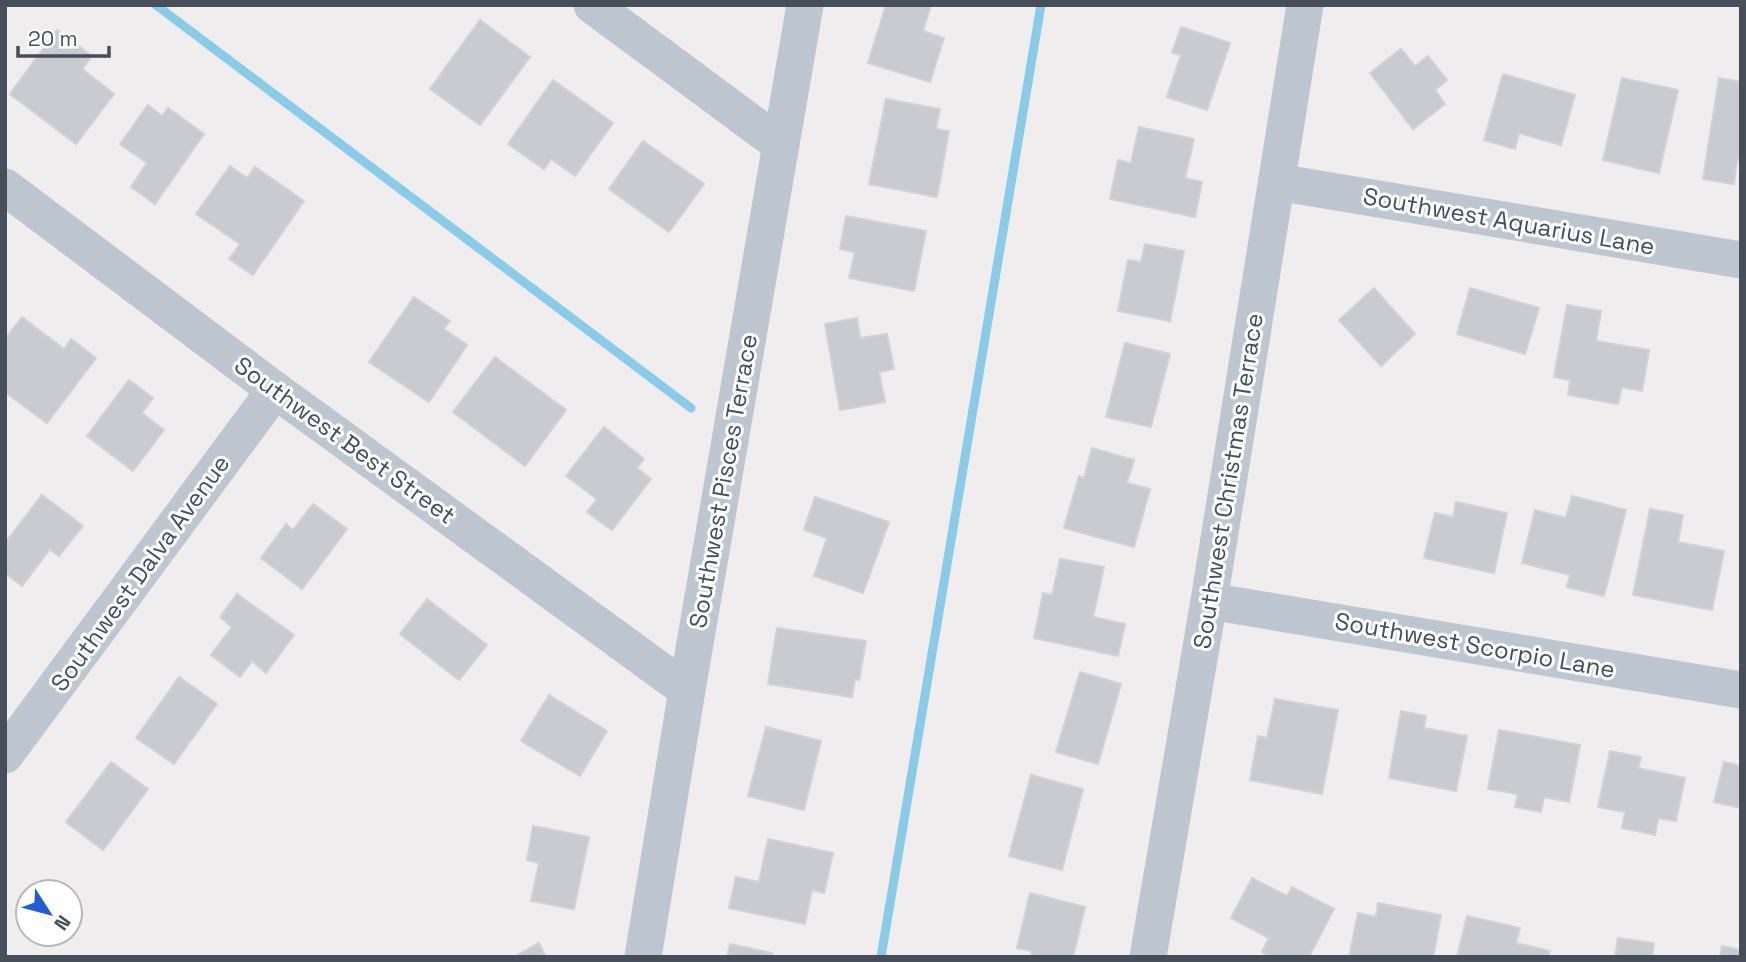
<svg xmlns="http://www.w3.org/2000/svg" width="1746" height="962" font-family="'Space Grotesk',sans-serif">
	<rect width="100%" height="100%" fill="#efeded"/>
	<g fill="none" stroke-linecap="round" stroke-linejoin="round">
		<!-- stream -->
		<g stroke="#8acbe8" stroke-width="9">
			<polyline points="156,5 691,408"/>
			<polyline points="881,957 1041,5"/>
		</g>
	</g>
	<!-- building -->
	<g fill="#cacbd1" stroke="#d1d2d8" stroke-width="2">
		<polygon points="886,5 931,5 923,31 944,38 930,82 868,63"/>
		<polygon points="480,20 530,57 480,125 430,89"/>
		<polygon points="1181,27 1230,43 1207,110 1167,97 1181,55 1172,53"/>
		<polygon points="57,30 92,56 82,69 114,94 76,144 10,94"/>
		<polygon points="1401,49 1415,66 1428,56 1447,80 1435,90 1445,104 1413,129 1370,73"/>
		<polygon points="1503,74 1575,95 1561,145 1519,133 1515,149 1484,140"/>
		<polygon points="1622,78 1678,90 1659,173 1603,160"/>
		<polygon points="1719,78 1741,82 1741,161 1737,160 1734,184 1703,179"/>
		<polygon points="553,80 613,123 575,176 551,159 544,169 508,144"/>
		<polygon points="886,99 940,109 936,129 949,131 937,197 869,184"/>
		<polygon points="148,105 162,116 168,108 204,134 155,204 131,187 147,163 120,144"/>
		<polygon points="1139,127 1194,139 1185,178 1202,182 1195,217 1110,199 1118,160 1131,163"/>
		<polygon points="643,141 704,184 669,232 609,189"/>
		<polygon points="230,166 247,178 255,167 304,201 253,275 229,259 240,244 196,214"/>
		<polygon points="846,216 926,231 914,291 849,278 855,252 840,249"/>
		<polygon points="1145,244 1184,251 1170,321 1118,311 1128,260 1141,262"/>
		<polygon points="1374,288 1415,334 1381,366 1339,320"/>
		<polygon points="1470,288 1539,308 1525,354 1457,334"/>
		<polygon points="414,297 450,321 444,329 467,345 429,402 369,362"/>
		<polygon points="1567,305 1601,311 1596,341 1649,350 1642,391 1622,387 1618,404 1568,395 1570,380 1554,377"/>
		<polygon points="22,317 64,349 71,339 96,358 47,423 5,392 5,339"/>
		<polygon points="857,318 860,338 887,334 894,369 879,372 885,402 840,410 825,324"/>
		<polygon points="1125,343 1170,354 1151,427 1106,417"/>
		<polygon points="495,357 566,410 525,466 453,412"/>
		<polygon points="129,380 153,398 142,413 164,430 133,471 87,436"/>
		<polygon points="604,427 644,459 637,468 651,479 612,530 587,512 597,499 566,476"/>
		<polygon points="1092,448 1134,460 1127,483 1150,489 1134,547 1064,528 1079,476 1084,478"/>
		<polygon points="42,495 83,526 59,556 50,549 22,586 5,573 5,543"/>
		<polygon points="1572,496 1626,510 1604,596 1567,587 1570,575 1522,563 1535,510 1566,518"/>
		<polygon points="815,497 889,522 863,593 814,576 827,538 804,530"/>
		<polygon points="1456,502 1507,513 1494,573 1424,558 1435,513 1453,517"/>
		<polygon points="313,504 347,529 302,589 261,558 286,524 293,530"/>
		<polygon points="1650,509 1683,515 1678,542 1724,551 1712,610 1633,595"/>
		<polygon points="1060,559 1104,567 1093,617 1125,624 1118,656 1034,638 1043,593 1052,595"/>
		<polygon points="237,594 294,635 266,673 252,661 240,677 211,655 232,627 220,617"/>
		<polygon points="427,599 487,645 459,680 400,634"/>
		<polygon points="777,628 866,641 859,680 855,679 852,697 768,684"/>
		<polygon points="1080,672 1121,684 1098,764 1056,752"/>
		<polygon points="179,677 217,704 174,764 136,738"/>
		<polygon points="549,695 607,731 580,776 521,741"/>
		<polygon points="1275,699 1338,710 1322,794 1250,780 1258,736 1267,738"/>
		<polygon points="1401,711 1426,716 1424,728 1467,736 1456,791 1389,778"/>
		<polygon points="766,727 821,741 804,810 748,796"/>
		<polygon points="1499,730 1580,745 1569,802 1544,797 1541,812 1515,807 1518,794 1488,789"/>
		<polygon points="1610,751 1641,757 1638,768 1685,778 1676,821 1658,818 1655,835 1622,828 1625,812 1598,807"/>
		<polygon points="111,762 148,789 103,850 66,822"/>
		<polygon points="1724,762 1741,766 1741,808 1714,802"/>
		<polygon points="1031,775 1083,789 1062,870 1009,856"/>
		<polygon points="533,826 589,837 574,909 531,901 539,863 527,860"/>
		<polygon points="768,839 833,853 824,893 812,890 805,924 729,908 736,877 759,882"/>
		<polygon points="1252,878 1287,896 1292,887 1334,909 1309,957 1270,957 1262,952 1269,938 1231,918"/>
		<polygon points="1030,893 1085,907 1073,957 1031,957 1032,951 1017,948"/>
		<polygon points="1378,903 1441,915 1433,957 1349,957 1358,913 1376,917"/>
		<polygon points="1467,916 1520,928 1516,943 1550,951 1548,957 1457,957"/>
		<polygon points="1618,938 1654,943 1652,957 1615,957"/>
		<polygon points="539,943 546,957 514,957"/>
		<polygon points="730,944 772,953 771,957 727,957"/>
		<polygon points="1722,946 1741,950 1741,957 1720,957"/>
	</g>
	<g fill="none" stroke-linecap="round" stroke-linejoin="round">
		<!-- minor -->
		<g stroke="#bec6cf" stroke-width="37">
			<polyline points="592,5 780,144"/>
			<polyline points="1277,182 1741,260"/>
			<polyline points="5,187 275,390 687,690"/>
			<polyline points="1209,601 1741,690"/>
			<polyline points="5,755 275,390"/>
			<polyline points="643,957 687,690 805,5"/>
			<polyline points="1148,957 1209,601 1305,5"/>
		</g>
	</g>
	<g text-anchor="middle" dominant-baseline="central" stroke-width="6" stroke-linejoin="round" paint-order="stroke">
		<!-- street labels -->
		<g font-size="24" fill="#464e59" stroke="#fff">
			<text transform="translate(1509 221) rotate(10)">Southwest Aquarius Lane</text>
			<text transform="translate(345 440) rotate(36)">Southwest Best Street</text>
			<text transform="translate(723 481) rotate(-80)">Southwest Pisces Terrace</text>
			<text transform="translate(1228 481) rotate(-81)">Southwest Christmas Terrace</text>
			<text transform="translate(140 573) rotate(-54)">Southwest Dalva Avenue</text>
			<text transform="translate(1475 645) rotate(10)">Southwest Scorpio Lane</text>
		</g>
	</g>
	<!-- border -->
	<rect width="1746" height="962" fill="none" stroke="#464e59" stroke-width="14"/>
	<!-- north arrow -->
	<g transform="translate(49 913) rotate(126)"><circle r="33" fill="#ffffff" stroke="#b5b8bd" stroke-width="2"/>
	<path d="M0-5L12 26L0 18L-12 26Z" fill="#1f5ed7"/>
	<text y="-10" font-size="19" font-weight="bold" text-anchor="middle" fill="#464e59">N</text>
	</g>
	<!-- scale -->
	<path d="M18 46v10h91v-10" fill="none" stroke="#464e59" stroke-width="3.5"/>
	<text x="28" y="46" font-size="21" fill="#464e59" stroke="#ffffff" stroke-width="5" paint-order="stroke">20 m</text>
</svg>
